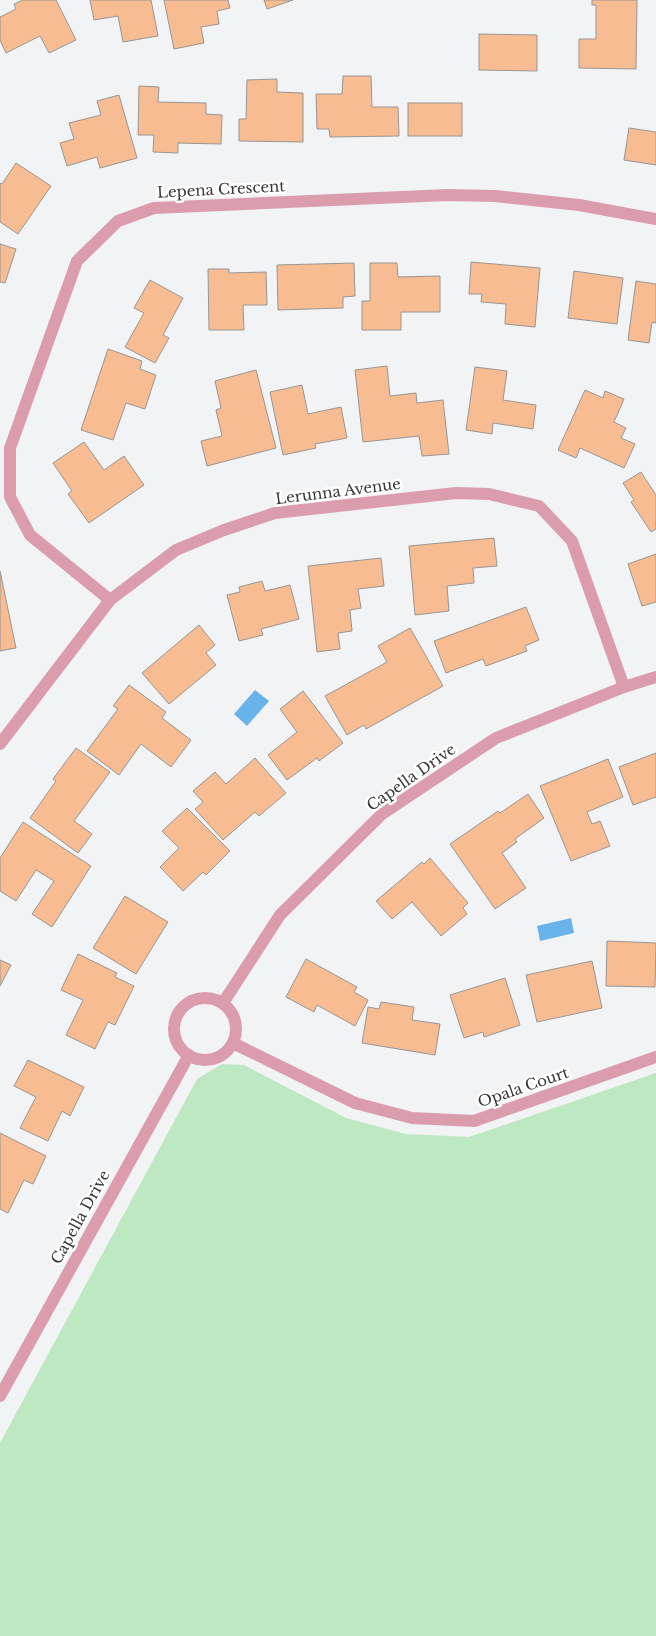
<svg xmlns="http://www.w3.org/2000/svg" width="656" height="1636" font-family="'Libre Baskerville',serif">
	<rect width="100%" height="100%" fill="#f2f3f5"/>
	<!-- green -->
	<polygon fill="#bde8c1" points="222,1064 244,1065 346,1118 406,1134 469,1137 656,1073 656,1636 0,1636 0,1443 197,1079"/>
	<!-- water -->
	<g fill="#68b3ea">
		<polygon points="255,690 269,701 247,726 234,714"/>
		<polygon points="571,918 574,933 540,941 537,926"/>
	</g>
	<!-- building -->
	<g fill="#f7bc92" stroke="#989694">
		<polygon points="23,0 56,0 76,40 49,53 40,36 6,53 0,40 0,17 16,9 14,4"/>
		<polygon points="90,0 151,0 158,36 123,42 118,16 94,20"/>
		<polygon points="164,0 228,0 230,8 217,11 219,24 201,27 204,43 174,49"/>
		<polygon points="264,0 293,0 267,9"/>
		<polygon points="592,0 637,0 636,69 579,68 579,39 596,39 596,5 592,5"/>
		<polygon points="479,34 537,35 537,71 479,70"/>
		<polygon points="343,76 371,76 372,107 398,107 399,136 330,137 329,129 317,129 316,94 342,94"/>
		<polygon points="277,79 277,92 303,93 303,142 239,141 239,119 246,119 247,80"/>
		<polygon points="139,86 159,87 158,102 206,103 206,114 222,115 221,144 178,143 178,153 153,152 154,135 138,135"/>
		<polygon points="119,95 137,158 100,168 97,157 67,166 60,143 74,139 69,123 101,115 97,101"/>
		<rect x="408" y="103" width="54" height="33"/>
		<polygon points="629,128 656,132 656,165 624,160"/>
		<polygon points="16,163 51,186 18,234 0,222 0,183 2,184"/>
		<polygon points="0,244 16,249 5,283 0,282"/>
		<polygon points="471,262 540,268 535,327 505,324 506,304 481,302 482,294 469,294"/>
		<polygon points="354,263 355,296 343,297 343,308 278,310 277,265"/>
		<polygon points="370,263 397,263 398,277 440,276 440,312 401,312 401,330 362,330 362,301 370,301"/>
		<polygon points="208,269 229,269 229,273 266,272 267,305 243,305 244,330 209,330"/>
		<polygon points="574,271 623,278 617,324 568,318"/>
		<polygon points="150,280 183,298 163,335 169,338 155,363 125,347 144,313 134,308"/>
		<polygon points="636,281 656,284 656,323 652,322 649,343 628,340"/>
		<polygon points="108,349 142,361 140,369 156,375 145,409 126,403 113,440 81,430"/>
		<polygon points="387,366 390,396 416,393 417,403 443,400 449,454 422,456 419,436 363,442 355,370"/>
		<polygon points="475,367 507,371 503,400 536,405 533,429 493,423 492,434 466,430"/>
		<polygon points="256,370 276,448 207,466 201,441 222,436 216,410 221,408 215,381"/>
		<polygon points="302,385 308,414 341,407 347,438 315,444 316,448 283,455 270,392"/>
		<polygon points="585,390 603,398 605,391 624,399 614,422 626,428 621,438 635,444 624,468 580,448 576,458 558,450"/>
		<polygon points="84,442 104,470 124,456 144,485 89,523 68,494 72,491 53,463"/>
		<polygon points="641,472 656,495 656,529 651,532 631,502 634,500 623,483"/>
		<polygon points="494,538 497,566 473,568 474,583 447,586 449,611 415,615 409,546"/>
		<polygon points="656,554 656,602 642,606 628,564"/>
		<polygon points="381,558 384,586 358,589 361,608 350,610 352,631 338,633 340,649 317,652 308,566"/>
		<polygon points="0,571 16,648 0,651"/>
		<polygon points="262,581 265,591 290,585 299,619 261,629 263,635 239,641 227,595 240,592 239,587"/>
		<polygon points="526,607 539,640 525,646 527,651 486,666 483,659 446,673 434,641"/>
		<polygon points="199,625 215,645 206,653 216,665 169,704 142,673"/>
		<polygon points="410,628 443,686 366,729 364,725 347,735 325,696 387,662 378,646"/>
		<polygon points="129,685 166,712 162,718 191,740 171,767 141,744 119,775 87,751 118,709 113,706"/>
		<polygon points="303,691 343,743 319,761 317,758 287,780 268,755 297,732 280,709"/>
		<polygon points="76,748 110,772 74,821 92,834 78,853 30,818 56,781 53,779"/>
		<polygon points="656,753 656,797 633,805 619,767"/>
		<polygon points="255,758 286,793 259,816 255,812 223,840 195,809 203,802 193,791 215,772 226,784"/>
		<polygon points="608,759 623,797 587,812 592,824 600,821 610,846 571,861 540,786"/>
		<polygon points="528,794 544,818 515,839 517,842 502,853 526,888 495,909 450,844 498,811 500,813"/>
		<polygon points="187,808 230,851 206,875 203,872 183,891 160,867 179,848 162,831"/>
		<polygon points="23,822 91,866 52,927 32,914 54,881 36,870 16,901 0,891 0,858"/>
		<polygon points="430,858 468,903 463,908 467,914 441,936 412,902 392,919 376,901 422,862 424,864"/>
		<polygon points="125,896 168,922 136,974 93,948"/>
		<polygon points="607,941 656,943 655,987 606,986"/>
		<polygon points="78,954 117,973 115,977 134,986 115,1025 108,1022 95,1049 66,1035 83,1000 61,990"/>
		<polygon points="306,959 357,987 354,992 368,1000 355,1026 317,1005 314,1012 286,997"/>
		<polygon points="0,960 11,965 0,986"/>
		<polygon points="592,961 602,1008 537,1022 526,975"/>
		<polygon points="505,978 520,1025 484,1037 483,1032 464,1038 450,995"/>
		<polygon points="381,1002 414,1007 412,1020 440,1024 435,1055 362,1043 368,1007 379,1009"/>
		<polygon points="28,1060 84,1087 70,1116 62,1111 48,1141 20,1128 36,1097 14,1086"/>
		<polygon points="0,1133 46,1156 33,1184 24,1180 8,1213 0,1209"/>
	</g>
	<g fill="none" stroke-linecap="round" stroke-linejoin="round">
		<!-- minor -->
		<g stroke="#db9dae" stroke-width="12">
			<polyline points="110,600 30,535 10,497 10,448 77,261 118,221 154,208 447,195 495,196 579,205 656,219"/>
			<polyline points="0,744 110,600 176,550 224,530 275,513 456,493 489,494 539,506 572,541 624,687"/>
			<circle cx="205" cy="1029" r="31"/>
			<polyline points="223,1003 280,915 382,814 496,738 624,687 656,677"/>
			<polyline points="233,1043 355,1103 412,1118 474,1121 656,1057"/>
			<polyline points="0,1396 189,1055"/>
		</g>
	</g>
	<g text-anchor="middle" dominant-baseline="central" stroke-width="5" stroke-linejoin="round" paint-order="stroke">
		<!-- street labels -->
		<g font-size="15" fill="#39393a" stroke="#fff">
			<text transform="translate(221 189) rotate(-3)">Lepena Crescent</text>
			<text transform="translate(338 491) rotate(-7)">Lerunna Avenue</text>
			<text transform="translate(411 777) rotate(-35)">Capella Drive</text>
			<text transform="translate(523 1087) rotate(-19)">Opala Court</text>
			<text transform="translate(80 1217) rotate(-61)">Capella Drive</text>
		</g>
	</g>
</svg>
